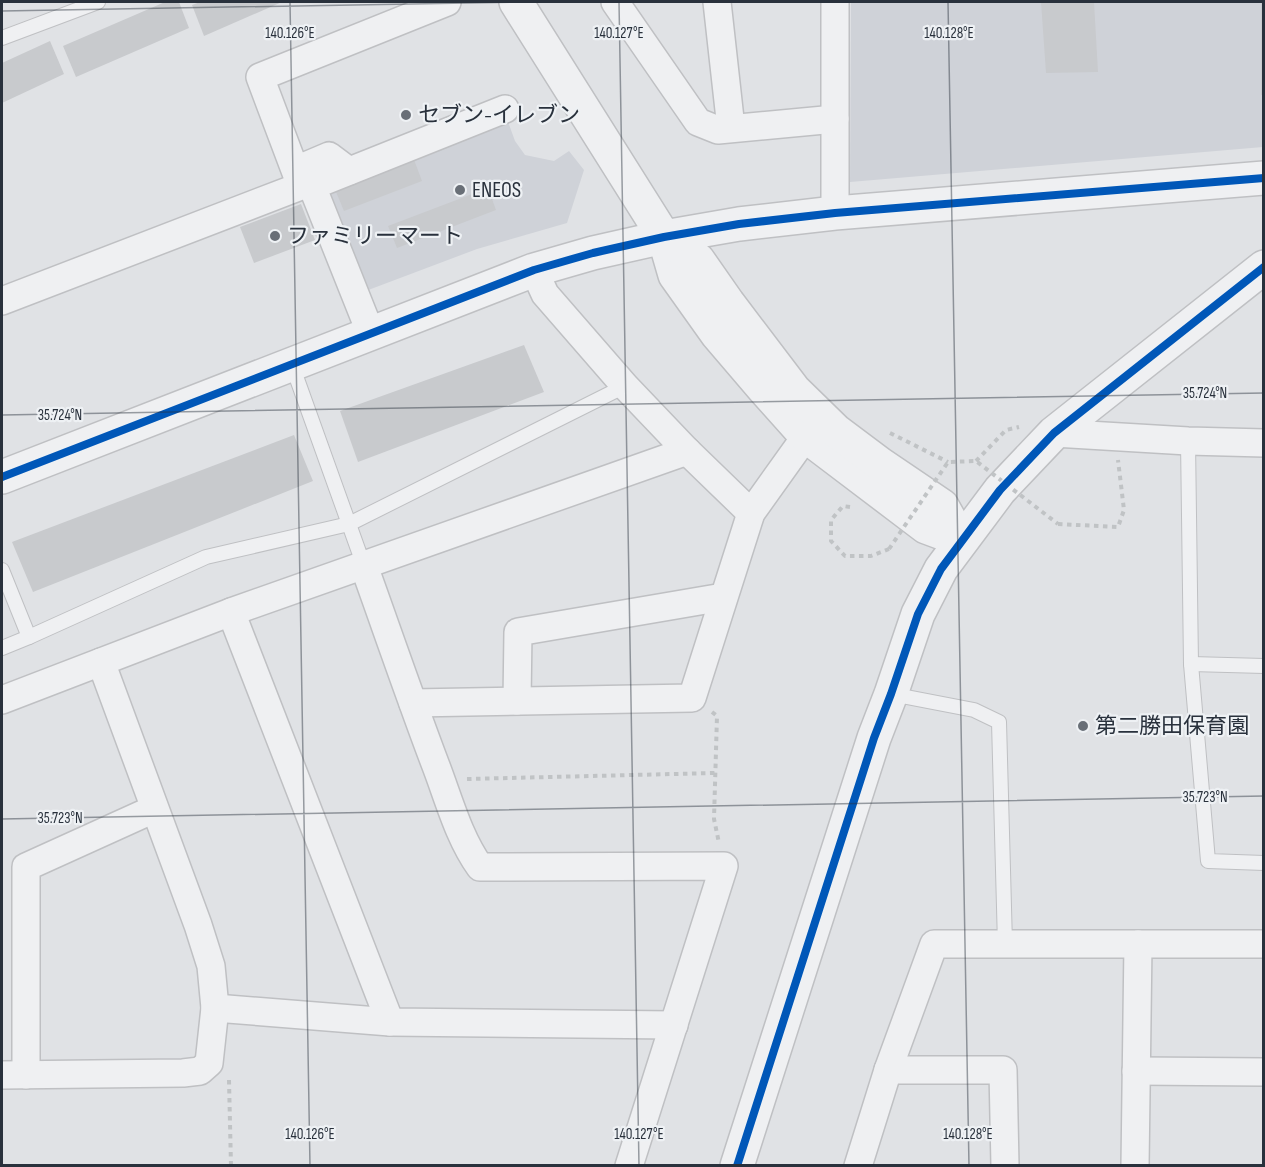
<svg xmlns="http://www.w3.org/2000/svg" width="1265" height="1167" font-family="'Sofia Sans Condensed','Noto Sans JP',sans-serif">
	<rect width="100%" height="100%" fill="#e0e2e5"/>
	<!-- built -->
	<g fill="#cfd2d8">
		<polygon points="851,2 1263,2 1263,147 850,182"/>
		<polygon points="507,119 515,141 525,155 554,161 569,151 584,170 567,223 477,249 363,292 325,190"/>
	</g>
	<!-- building -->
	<g fill="#c8cacd">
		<polygon points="165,2 179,2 189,28 76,77 63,46"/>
		<polygon points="200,2 282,2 204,36 192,5"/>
		<polygon points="1041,2 1094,2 1098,72 1046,73"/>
		<rect x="1261" y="2" width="3" height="93"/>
		<polygon points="50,41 64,74 2,103 2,63"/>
		<polygon points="413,157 422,181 344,211 334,187"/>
		<polygon points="488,188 496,210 397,248 388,226"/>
		<polygon points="301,204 315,240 254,263 240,227"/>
		<polygon points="524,345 544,392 358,462 340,411"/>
		<polygon points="294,435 313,481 33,592 12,542"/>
	</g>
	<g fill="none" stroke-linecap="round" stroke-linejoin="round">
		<defs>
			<g id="service">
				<polyline points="2,38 98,2"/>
				<polyline points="292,365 364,566"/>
				<polyline points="1188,441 1191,664 1208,861 1264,863"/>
				<polyline points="2,570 29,637"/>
				<polyline points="2,648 29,637 206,557 349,524 625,386"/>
				<polyline points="1191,664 1264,666"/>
				<polyline points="891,694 974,710 999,722 1005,944"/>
			</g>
			<g id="minor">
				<polyline points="615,2 698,122 718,130 835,119"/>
				<polyline points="717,2 731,128"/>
				<polyline points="296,170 329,156 349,171"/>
				<polyline points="835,213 835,2"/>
				<polyline points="534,270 545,294 625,386 687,451 751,513"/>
				<polyline points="2,301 301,186 260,77 447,2"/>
				<polyline points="371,334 312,186 505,109"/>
				<polyline points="1054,433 1188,441 1264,443"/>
				<path d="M 364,566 C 388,633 411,700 436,766 C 449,800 459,838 480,867 L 724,866 L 629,1166"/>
				<polyline points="231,612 390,1022"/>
				<polyline points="2,700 231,612 687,451"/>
				<polyline points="517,701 518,632 723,597"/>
				<polyline points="413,703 692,698 751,513 806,436"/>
				<polyline points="215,1008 390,1022 674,1025"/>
				<polyline points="888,1070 1003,1070 1005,1166"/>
				<polyline points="1136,1071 1264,1072"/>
				<polyline points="2,1075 183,1073 200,1071 209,1063 215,1008 211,966 198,925 101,662"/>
				<polyline points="26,1075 26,867 154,809"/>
				<polyline points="858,1166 888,1070 934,944 1264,944"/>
				<polyline points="1135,1166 1138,944"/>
			</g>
			<g id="tertiary">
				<polyline points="516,2 664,237 675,275 717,334 764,389 806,436 926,527 961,540"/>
				<polyline points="664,237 698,260 728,303 794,390 836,431 880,464 942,506 961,540"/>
				<polyline points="2,477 534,270 593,253 664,237 739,224 835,213 1264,178"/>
				<polyline points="737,1166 874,738 891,694 918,614 941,569 1000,490 1054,433 1264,267"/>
			</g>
		</defs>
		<!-- service casing -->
		<use href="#service" stroke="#bfc0c3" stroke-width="16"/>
		<!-- minor casing -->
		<use href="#minor" stroke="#bfc0c3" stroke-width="30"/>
		<!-- tertiary casing -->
		<use href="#tertiary" stroke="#bfc0c3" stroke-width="36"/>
		<!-- path -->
		<g stroke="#c0c3c5" stroke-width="4" stroke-dasharray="4.5 4.5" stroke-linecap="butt">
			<polyline points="890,433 948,462"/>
			<polyline points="976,461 1006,430 1019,427"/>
			<polyline points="850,507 843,506 831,520 831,541 845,556 871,556 889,549"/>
			<polyline points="1058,524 1118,527 1124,510 1118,460"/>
			<polyline points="712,712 717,716 714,819 719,843"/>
			<polyline points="467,779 715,773"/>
			<polyline points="229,1080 231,1166"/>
		</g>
		<!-- service -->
		<use href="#service" stroke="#eff0f2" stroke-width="14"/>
		<!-- minor -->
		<use href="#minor" stroke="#eff0f2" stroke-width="27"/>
		<!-- tertiary -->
		<use href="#tertiary" stroke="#eff0f2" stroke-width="33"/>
		<!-- path-bridge -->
		<polyline stroke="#c0c3c5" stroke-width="4" stroke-dasharray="4.5 4.5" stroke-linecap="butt" points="889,549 948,462 976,461 1058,524"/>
		<defs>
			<g id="cycleway">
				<polyline points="2,477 534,270 593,253 664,237 739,224 835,213 1264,178"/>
				<polyline points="737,1166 874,738 891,694 918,614 941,569 1000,490 1054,433 1264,267"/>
			</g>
		</defs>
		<!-- cycleway casing -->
		<use href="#cycleway" stroke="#eef1f4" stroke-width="11"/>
		<!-- cycleway -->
		<use href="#cycleway" stroke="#0057b8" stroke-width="8"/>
	</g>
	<!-- ticks -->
	<path fill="none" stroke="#29313c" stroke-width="1.5" stroke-opacity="0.45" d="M 290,2 L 310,1166M 619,2 L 639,1166M 948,2 L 969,1166M 2,11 L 522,2M 2,415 L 1264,393M 2,819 L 1264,796"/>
	<!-- markers -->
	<g fill="#696f77" stroke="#eef1f4" stroke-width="2">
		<circle cx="406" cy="115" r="6"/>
		<circle cx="460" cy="190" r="6"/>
		<circle cx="275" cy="236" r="6"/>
		<circle cx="1083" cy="726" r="6"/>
	</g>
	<g text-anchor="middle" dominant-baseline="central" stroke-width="4.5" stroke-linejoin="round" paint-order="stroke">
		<!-- poi labels -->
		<g font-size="22" fill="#29313c" stroke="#eef1f4" text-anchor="start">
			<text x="418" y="115">セブン-イレブン</text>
			<text x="472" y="190">ENEOS</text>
			<text x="287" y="236">ファミリーマート</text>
			<text x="1095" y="726">第二勝田保育園</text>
		</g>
	</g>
	<g font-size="15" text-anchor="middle" fill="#29313c" stroke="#eef1f4" stroke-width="4.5" stroke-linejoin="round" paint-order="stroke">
		<text x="290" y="38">140.126°E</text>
		<text x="619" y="38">140.127°E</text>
		<text x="949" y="38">140.128°E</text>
		<text x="1205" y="398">35.724°N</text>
		<text x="60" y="420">35.724°N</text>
		<text x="1205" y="802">35.723°N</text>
		<text x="60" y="823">35.723°N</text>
		<text x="310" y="1139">140.126°E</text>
		<text x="639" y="1139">140.127°E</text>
		<text x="968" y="1139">140.128°E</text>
	</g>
	<!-- border -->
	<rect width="1265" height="1167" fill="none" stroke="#29313c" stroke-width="6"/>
</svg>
